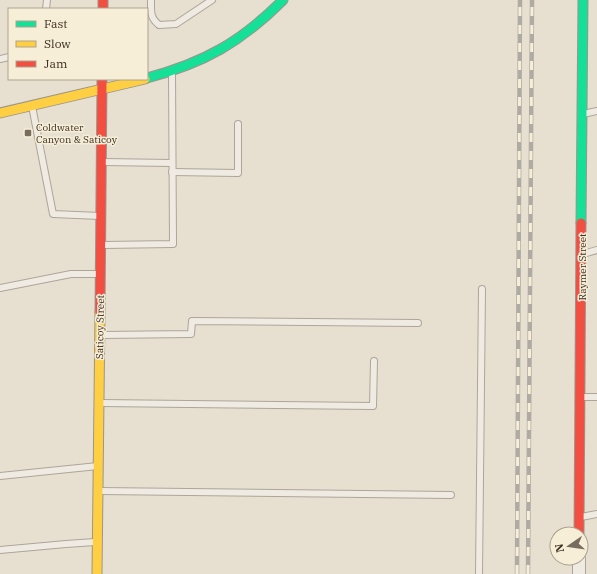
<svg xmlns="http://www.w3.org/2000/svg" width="597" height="574" font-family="'IBM Plex Serif',serif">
	<rect width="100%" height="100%" fill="#e7e0d1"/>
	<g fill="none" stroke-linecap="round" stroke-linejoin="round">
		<defs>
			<g id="lane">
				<path d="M 151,0 C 151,12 150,18 159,25 L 176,24 L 212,0"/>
				<polyline points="46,9 47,0"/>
				<polyline points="0,59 9,57"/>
				<polyline points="32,106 53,214 100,216"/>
				<polyline points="583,114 597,111"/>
				<polyline points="103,162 172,163"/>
				<polyline points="172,172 238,173 238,124"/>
				<polyline points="103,245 173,244 172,73"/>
				<polyline points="583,254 597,250"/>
				<polyline points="0,288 71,274 100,274"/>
				<polyline points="102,335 191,334 192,321 418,323"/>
				<polyline points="582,397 597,397"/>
				<polyline points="100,403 373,406 374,361"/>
				<polyline points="0,476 98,466"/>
				<polyline points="99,491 451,495"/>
				<polyline points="581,517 597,514"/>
				<polyline points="0,550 66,544 95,542"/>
				<polyline points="479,574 482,289"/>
			</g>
			<polyline id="street" points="579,574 579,558"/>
			<g id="fast">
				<path d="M 147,78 C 204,63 241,42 283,0"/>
				<polyline points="581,223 583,0"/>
			</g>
			<g id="slow">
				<polyline points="0,113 145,79"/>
				<polyline points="97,574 100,312"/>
			</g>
			<g id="jam">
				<polyline points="103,0 103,9"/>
				<polyline points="100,312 102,79"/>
				<polyline points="579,534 581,223"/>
			</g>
		</defs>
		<!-- lane casing -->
		<use href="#lane" stroke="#ada599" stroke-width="8"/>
		<!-- street casing -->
		<use href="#street" stroke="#ada599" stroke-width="14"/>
		<!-- fast casing -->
		<use href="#fast" stroke="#9c958a" stroke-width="11"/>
		<!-- slow casing -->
		<use href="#slow" stroke="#9c958a" stroke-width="11"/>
		<!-- jam casing -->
		<use href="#jam" stroke="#9c958a" stroke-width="11"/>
		<!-- lane -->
		<use href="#lane" stroke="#efebe3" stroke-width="6"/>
		<!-- street -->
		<use href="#street" stroke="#efebe3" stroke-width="12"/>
		<!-- fast -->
		<use href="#fast" stroke="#16e098" stroke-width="9"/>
		<!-- slow -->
		<use href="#slow" stroke="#ffcf43" stroke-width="9"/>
		<!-- jam -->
		<use href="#jam" stroke="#f24e42" stroke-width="9"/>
		<defs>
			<g id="rail">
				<polyline points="517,574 520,0"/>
				<polyline points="528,574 532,0"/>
			</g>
		</defs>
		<!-- rail casing -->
		<use href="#rail" stroke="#afaaa2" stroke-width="4.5"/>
		<!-- rail -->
		<use href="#rail" stroke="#f7eed8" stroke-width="3" stroke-dasharray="9" stroke-linecap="butt"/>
	</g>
	<!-- markers -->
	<rect fill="#786c5e" stroke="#f7eed8" stroke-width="1.5" x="24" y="129" width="8" height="8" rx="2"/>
	<g text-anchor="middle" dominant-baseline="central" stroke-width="3" stroke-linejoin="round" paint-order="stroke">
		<!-- poi labels -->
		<g font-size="10" fill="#3d2e20" stroke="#f7eed8" text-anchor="start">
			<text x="36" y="127">Coldwater<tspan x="36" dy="12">Canyon &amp; Saticoy</tspan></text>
		</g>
		<!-- street labels -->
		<g font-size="10" fill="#3d2e20" stroke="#f7eed8">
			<text transform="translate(582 267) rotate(-90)">Raymer Street</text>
			<text transform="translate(100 327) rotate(-89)">Saticoy Street</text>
		</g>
	</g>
	<!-- legend -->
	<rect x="8" y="8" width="140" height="72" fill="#f7eed8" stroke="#ada18e"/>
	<rect x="16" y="21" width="20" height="6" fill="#16e098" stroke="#ada18e"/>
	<text x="44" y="28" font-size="12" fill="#3d2e20">Fast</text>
	<rect x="16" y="41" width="20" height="6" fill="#ffcf43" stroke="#ada18e"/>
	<text x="44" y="48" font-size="12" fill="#3d2e20">Slow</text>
	<rect x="16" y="61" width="20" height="6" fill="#f24e42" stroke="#ada18e"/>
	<text x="44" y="68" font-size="12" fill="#3d2e20">Jam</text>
	<!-- north arrow -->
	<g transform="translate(569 546) rotate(257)"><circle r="19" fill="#f7eed8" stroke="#ada18e"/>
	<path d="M0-3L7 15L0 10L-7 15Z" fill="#786c5e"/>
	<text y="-6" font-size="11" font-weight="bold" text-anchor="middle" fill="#3d2e20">N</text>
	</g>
</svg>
